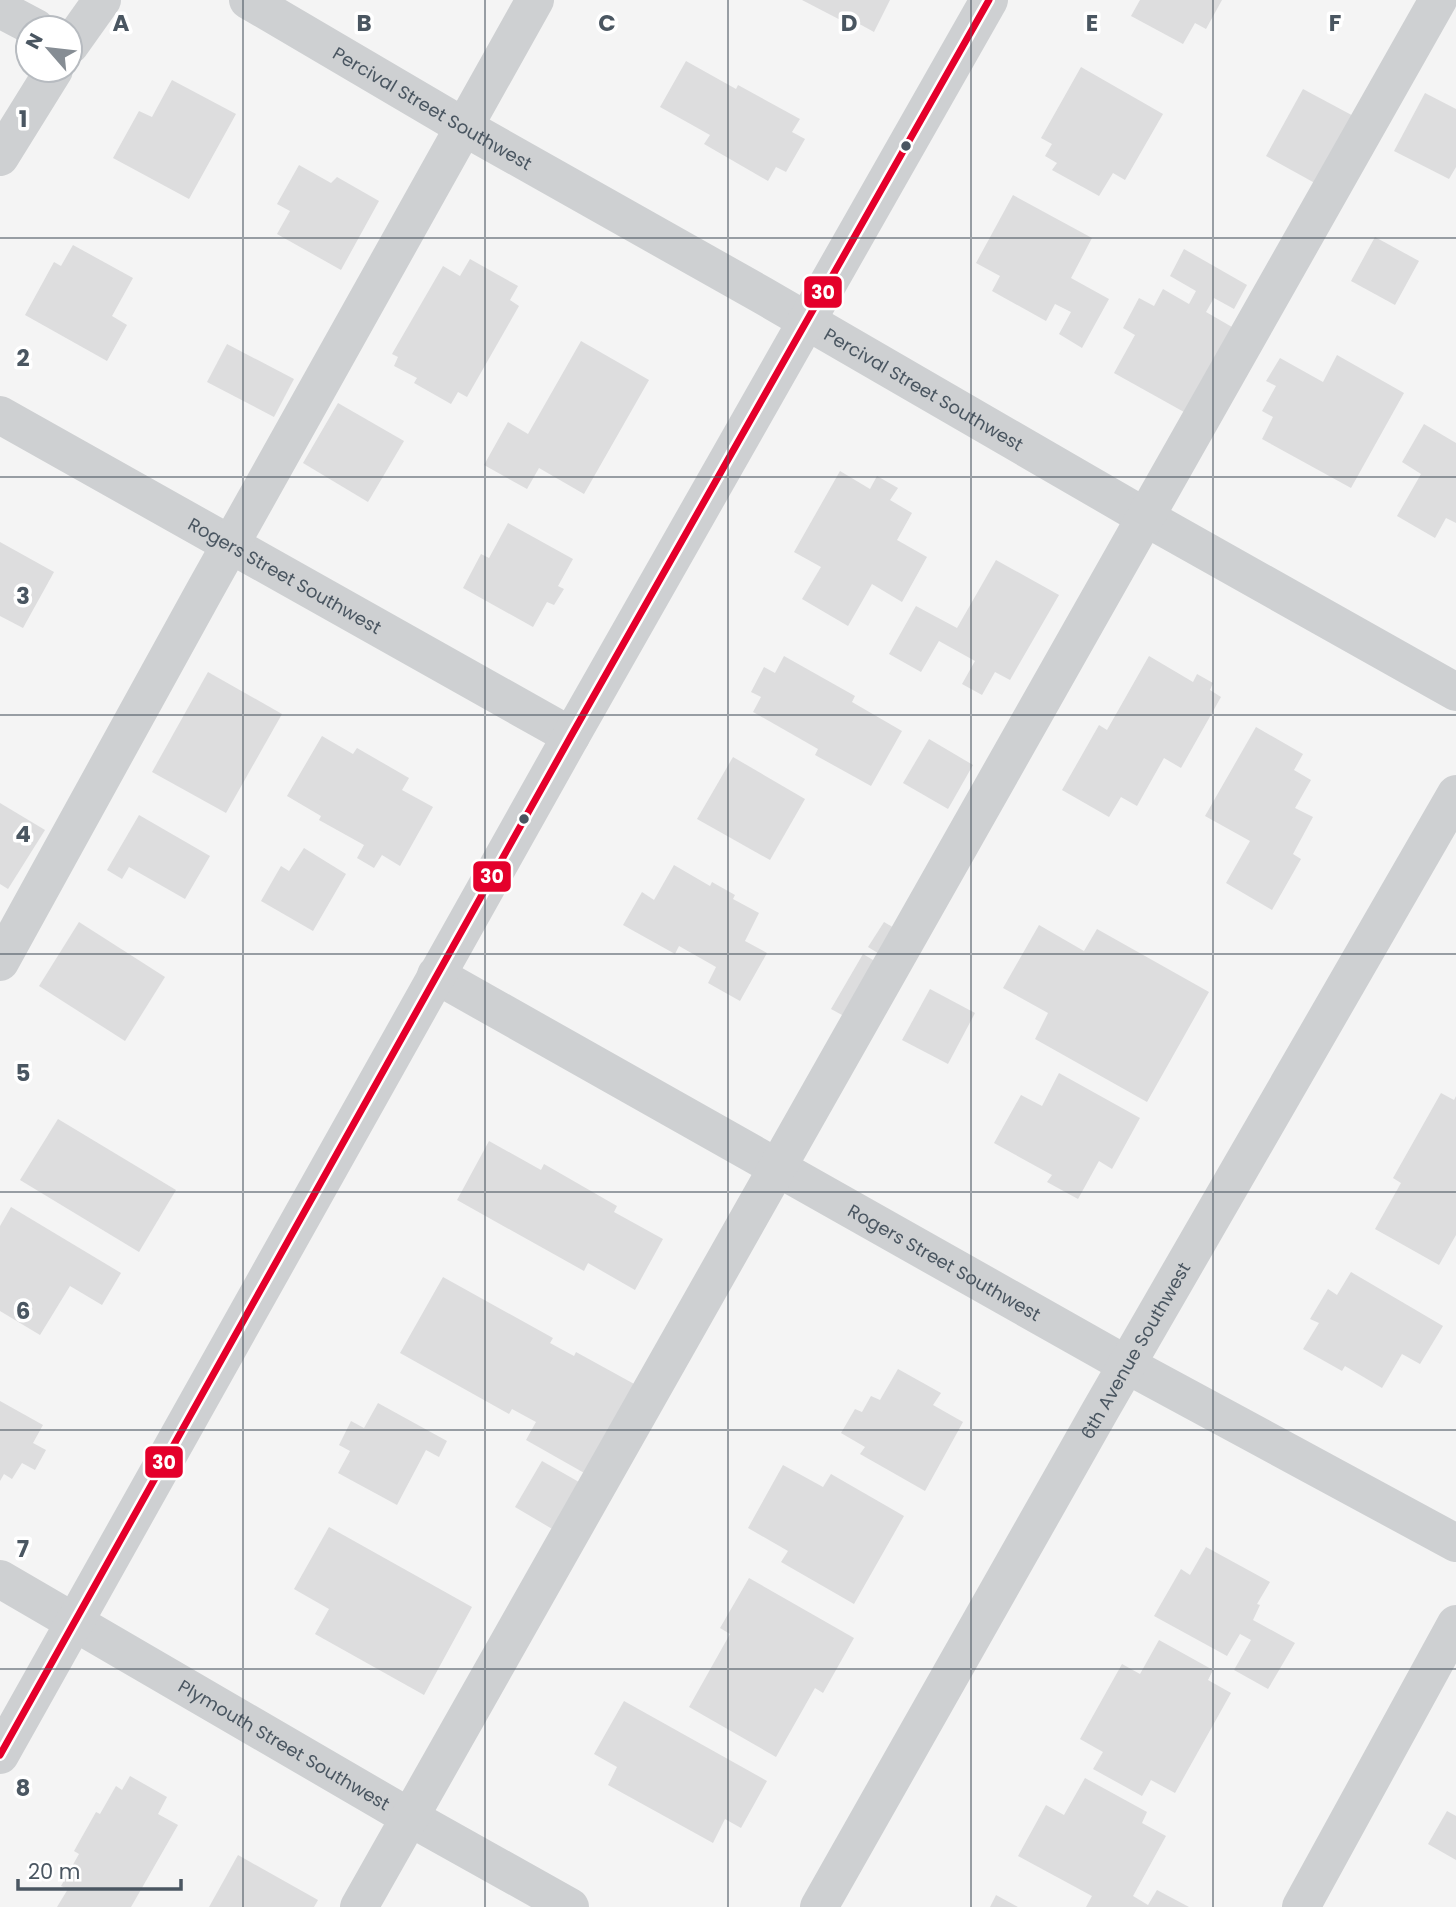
<svg xmlns="http://www.w3.org/2000/svg" width="1456" height="1907" font-family="Poppins,sans-serif">
	<rect width="100%" height="100%" fill="#f4f4f4"/>
	<!-- building -->
	<g fill="#ddddde">
		<polygon points="802,0 890,0 874,32 854,21 852,26"/>
		<polygon points="1140,0 1222,0 1206,29 1195,23 1183,44 1131,16"/>
		<polygon points="686,61 736,89 738,85 800,119 792,132 805,139 786,172 776,167 768,181 704,144 710,135 660,107"/>
		<polygon points="1081,67 1163,114 1125,180 1113,173 1099,196 1052,170 1057,163 1045,156 1052,144 1041,138"/>
		<polygon points="172,80 236,114 189,199 113,158 139,111 152,117"/>
		<polygon points="1303,89 1359,119 1322,187 1266,156"/>
		<polygon points="1425,93 1456,109 1456,167 1449,179 1394,151"/>
		<polygon points="299,165 331,183 337,177 379,201 341,270 277,234 290,211 277,204"/>
		<polygon points="1013,195 1092,238 1071,278 1109,299 1082,348 1059,334 1071,312 1055,304 1046,321 992,291 1000,276 976,263"/>
		<polygon points="1375,237 1419,261 1395,305 1351,281"/>
		<polygon points="73,245 133,278 112,316 127,325 107,361 25,315 54,262 61,266"/>
		<polygon points="1184,249 1247,285 1234,309 1214,298 1206,312 1232,327 1184,412 1114,373 1135,335 1123,328 1139,298 1154,306 1163,289 1189,304 1196,291 1170,276"/>
		<polygon points="470,259 518,286 510,300 519,306 467,397 458,392 451,404 414,383 417,378 394,366 398,357 392,354 443,266 460,276"/>
		<polygon points="581,341 649,380 584,494 539,468 527,489 484,465 508,422 528,434"/>
		<polygon points="227,344 294,379 274,417 207,382"/>
		<polygon points="1337,355 1404,393 1351,488 1262,439 1273,417 1262,411 1276,386 1266,381 1280,358 1323,382"/>
		<polygon points="338,403 404,441 368,502 303,463"/>
		<polygon points="1424,424 1456,443 1456,523 1446,518 1435,538 1397,516 1421,474 1402,462"/>
		<polygon points="840,471 870,489 877,476 898,488 890,500 912,513 897,540 927,557 902,602 872,584 848,626 802,599 821,567 794,552"/>
		<polygon points="508,523 573,559 558,586 564,589 554,605 547,602 533,627 463,588 481,554 489,558"/>
		<polygon points="0,542 54,572 23,628 0,616"/>
		<polygon points="996,560 1059,595 1010,680 995,672 982,695 962,684 975,661 939,641 921,672 889,654 916,606 957,628"/>
		<polygon points="784,656 855,696 852,702 902,731 871,786 815,755 818,749 753,712 761,697 751,692 764,667 775,673"/>
		<polygon points="1149,656 1193,682 1197,674 1213,683 1210,690 1221,697 1181,768 1164,758 1137,806 1121,797 1109,817 1062,790 1099,725 1107,730"/>
		<polygon points="208,672 282,714 226,813 152,772"/>
		<polygon points="1256,727 1303,754 1294,770 1311,780 1295,808 1313,817 1293,854 1301,859 1272,910 1226,883 1250,841 1205,816"/>
		<polygon points="322,736 353,754 357,748 409,778 402,790 433,807 400,866 382,855 374,868 357,858 364,845 319,820 321,816 287,796"/>
		<polygon points="929,739 973,765 948,809 903,783"/>
		<polygon points="733,757 805,799 770,860 697,819"/>
		<polygon points="0,803 45,830 8,889 0,884"/>
		<polygon points="139,815 210,856 185,899 129,867 122,879 107,870"/>
		<polygon points="304,848 346,874 313,931 261,901 281,866 289,871"/>
		<polygon points="674,865 710,886 712,882 735,895 733,899 759,913 745,941 767,953 740,1001 708,983 716,967 679,946 675,954 623,925 642,892 654,900"/>
		<polygon points="79,922 165,977 125,1041 39,986"/>
		<polygon points="884,922 901,932 886,958 868,947"/>
		<polygon points="1039,925 1084,951 1097,929 1209,992 1147,1102 1035,1039 1048,1013 1003,988"/>
		<polygon points="863,954 883,966 853,1021 831,1009"/>
		<polygon points="930,989 975,1013 948,1064 902,1040"/>
		<polygon points="1059,1073 1140,1118 1112,1169 1099,1161 1078,1199 1047,1182 1052,1175 994,1143 1021,1095 1042,1106"/>
		<polygon points="1441,1093 1454,1100 1456,1096 1456,1235 1439,1265 1375,1229 1401,1183 1393,1178"/>
		<polygon points="58,1119 176,1190 139,1252 20,1180"/>
		<polygon points="489,1141 541,1170 544,1164 617,1206 614,1212 663,1239 635,1290 588,1263 584,1271 457,1200"/>
		<polygon points="11,1207 121,1273 102,1305 70,1286 40,1335 0,1311 0,1226"/>
		<polygon points="1351,1272 1443,1326 1420,1364 1402,1354 1382,1388 1345,1366 1342,1371 1303,1349 1319,1323 1310,1319 1328,1289 1337,1295"/>
		<polygon points="443,1277 553,1338 550,1343 574,1356 576,1352 636,1385 586,1474 526,1440 536,1422 512,1409 509,1414 400,1353"/>
		<polygon points="898,1369 941,1393 933,1405 963,1422 925,1491 860,1454 865,1447 841,1433 855,1409 862,1412 871,1396 880,1400"/>
		<polygon points="0,1401 43,1425 33,1443 46,1450 35,1470 22,1463 12,1479 4,1474 0,1481"/>
		<polygon points="378,1403 447,1441 439,1457 426,1450 397,1505 338,1473 350,1451 339,1445 351,1421 364,1428"/>
		<polygon points="542,1461 586,1486 559,1533 515,1507"/>
		<polygon points="783,1465 823,1487 831,1474 904,1516 854,1604 781,1562 788,1551 748,1528"/>
		<polygon points="329,1527 472,1607 424,1695 315,1634 329,1609 294,1589"/>
		<polygon points="1206,1547 1270,1582 1257,1604 1260,1605 1253,1620 1295,1643 1268,1689 1234,1670 1251,1640 1240,1634 1227,1656 1154,1616 1181,1569 1190,1575"/>
		<polygon points="749,1578 854,1638 823,1693 815,1688 776,1757 689,1707 730,1634 720,1628"/>
		<polygon points="1159,1640 1213,1670 1208,1680 1231,1693 1175,1793 1151,1780 1142,1796 1093,1769 1103,1752 1080,1739 1122,1664 1140,1674"/>
		<polygon points="624,1701 767,1781 741,1828 725,1819 713,1843 608,1785 617,1767 594,1754"/>
		<polygon points="130,1776 167,1797 158,1814 178,1825 131,1907 57,1907 68,1889 61,1886 79,1854 74,1851 96,1812 100,1814 116,1786 122,1790"/>
		<polygon points="1085,1778 1147,1812 1142,1823 1166,1836 1133,1896 1148,1905 1157,1890 1189,1907 1086,1907 1092,1896 1018,1856 1046,1805 1064,1815"/>
		<polygon points="1447,1811 1456,1816 1456,1860 1428,1844"/>
		<polygon points="238,1855 318,1900 314,1907 209,1907"/>
		<polygon points="996,1895 1018,1907 990,1907"/>
	</g>
	<g fill="none" stroke-linecap="round" stroke-linejoin="round">
		<!-- minor -->
		<g stroke="#ced0d2" stroke-width="38">
			<path id="s1" d="M 248,0 L 464,127 L 762,295 L 1145,517 L 1456,692"/>
			<polyline points="0,9 36,28"/>
			<polyline points="70,45 102,0"/>
			<polyline points="0,157 54,70"/>
			<path id="s2" d="M 0,415 L 571,736"/>
			<polyline points="0,962 205,590 535,0"/>
			<path id="s3" d="M 436,975 L 1127,1365 L 1456,1543"/>
			<path id="s4" d="M 0,1579 L 409,1817 L 570,1907"/>
			<polyline points="0,1755 571,736 989,0"/>
			<polyline points="359,1907 1438,0"/>
			<path id="s5" d="M 819,1907 L 1100,1411 L 1456,794"/>
			<polyline points="1301,1907 1456,1624"/>
		</g>
		<defs>
			<polyline id="bus-1" points="0,1755 571,736 989,0"/>
		</defs>
		<!-- bus-1 casing -->
		<use href="#bus-1" stroke="#fff" stroke-width="12"/>
		<!-- bus-1 -->
		<use href="#bus-1" stroke="#e4002b" stroke-width="7"/>
	</g>
	<!-- grid -->
	<path fill="none" stroke="#4a5661" stroke-width="2" stroke-opacity="0.55" d="M 243,0 L 243,1907M 485,0 L 485,1907M 728,0 L 728,1907M 971,0 L 971,1907M 1213,0 L 1213,1907M 0,238 L 1456,238M 0,477 L 1456,477M 0,715 L 1456,715M 0,954 L 1456,954M 0,1192 L 1456,1192M 0,1430 L 1456,1430M 0,1669 L 1456,1669"/>
	<!-- markers -->
	<g fill="#4a5661" stroke="#fff" stroke-width="2.5">
		<circle cx="906" cy="146" r="6"/>
		<circle cx="524" cy="819" r="6"/>
	</g>
	<g text-anchor="middle" dominant-baseline="central" stroke-width="7" stroke-linejoin="round" paint-order="stroke">
		<!-- street labels -->
		<g font-size="18" fill="#4a5661" stroke="#fff">
			<text stroke="none"><textPath href="#s1" startOffset="214">Percival Street Southwest</textPath></text>
			<text stroke="none"><textPath href="#s1" startOffset="780">Percival Street Southwest</textPath></text>
			<text stroke="none"><textPath href="#s2" startOffset="327">Rogers Street Southwest</textPath></text>
			<text stroke="none"><textPath href="#s3" startOffset="584">Rogers Street Southwest</textPath></text>
			<text stroke="none"><textPath href="#s5" startOffset="640">6th Avenue Southwest</textPath></text>
			<text stroke="none"><textPath href="#s4" startOffset="329">Plymouth Street Southwest</textPath></text>
		</g>
	</g>
	<g font-size="23" text-anchor="middle" font-weight="bold" fill="#4a5661" stroke="#fff" stroke-width="7" stroke-linejoin="round" paint-order="stroke">
		<text x="121" y="31">A</text>
		<text x="364" y="31">B</text>
		<text x="607" y="31">C</text>
		<text x="849" y="31">D</text>
		<text x="1092" y="31">E</text>
		<text x="1335" y="31">F</text>
		<text x="23" y="127">1</text>
		<text x="23" y="366">2</text>
		<text x="23" y="604">3</text>
		<text x="23" y="842">4</text>
		<text x="23" y="1081">5</text>
		<text x="23" y="1319">6</text>
		<text x="23" y="1557">7</text>
		<text x="23" y="1796">8</text>
	</g>
	<g stroke="#fff" stroke-width="2.5">
		<rect x="803" y="275" width="40" height="34" rx="7" fill="#e4002b"/>
		<rect x="472" y="860" width="40" height="33" rx="7" fill="#e4002b"/>
		<rect x="144" y="1445" width="40" height="34" rx="7" fill="#e4002b"/>
	</g>
	<g font-size="19" text-anchor="middle" font-weight="bold" fill="#fff">
		<text x="823" y="299">30</text>
		<text x="492" y="883">30</text>
		<text x="164" y="1469">30</text>
	</g>
	<!-- north arrow -->
	<g transform="translate(49 49) rotate(298)"><circle r="33" fill="#ffffff" stroke="#b7bbc0" stroke-width="2"/>
	<path d="M0-5L12 26L0 18L-12 26Z" fill="#868d94"/>
	<text y="-10" font-size="19" font-weight="bold" text-anchor="middle" fill="#4a5661">N</text>
	</g>
	<!-- scale -->
	<path d="M18 1879v10h163v-10" fill="none" stroke="#4a5661" stroke-width="3.5"/>
	<text x="28" y="1879" font-size="21" fill="#4a5661" stroke="#ffffff" stroke-width="5" paint-order="stroke">20 m</text>
</svg>
